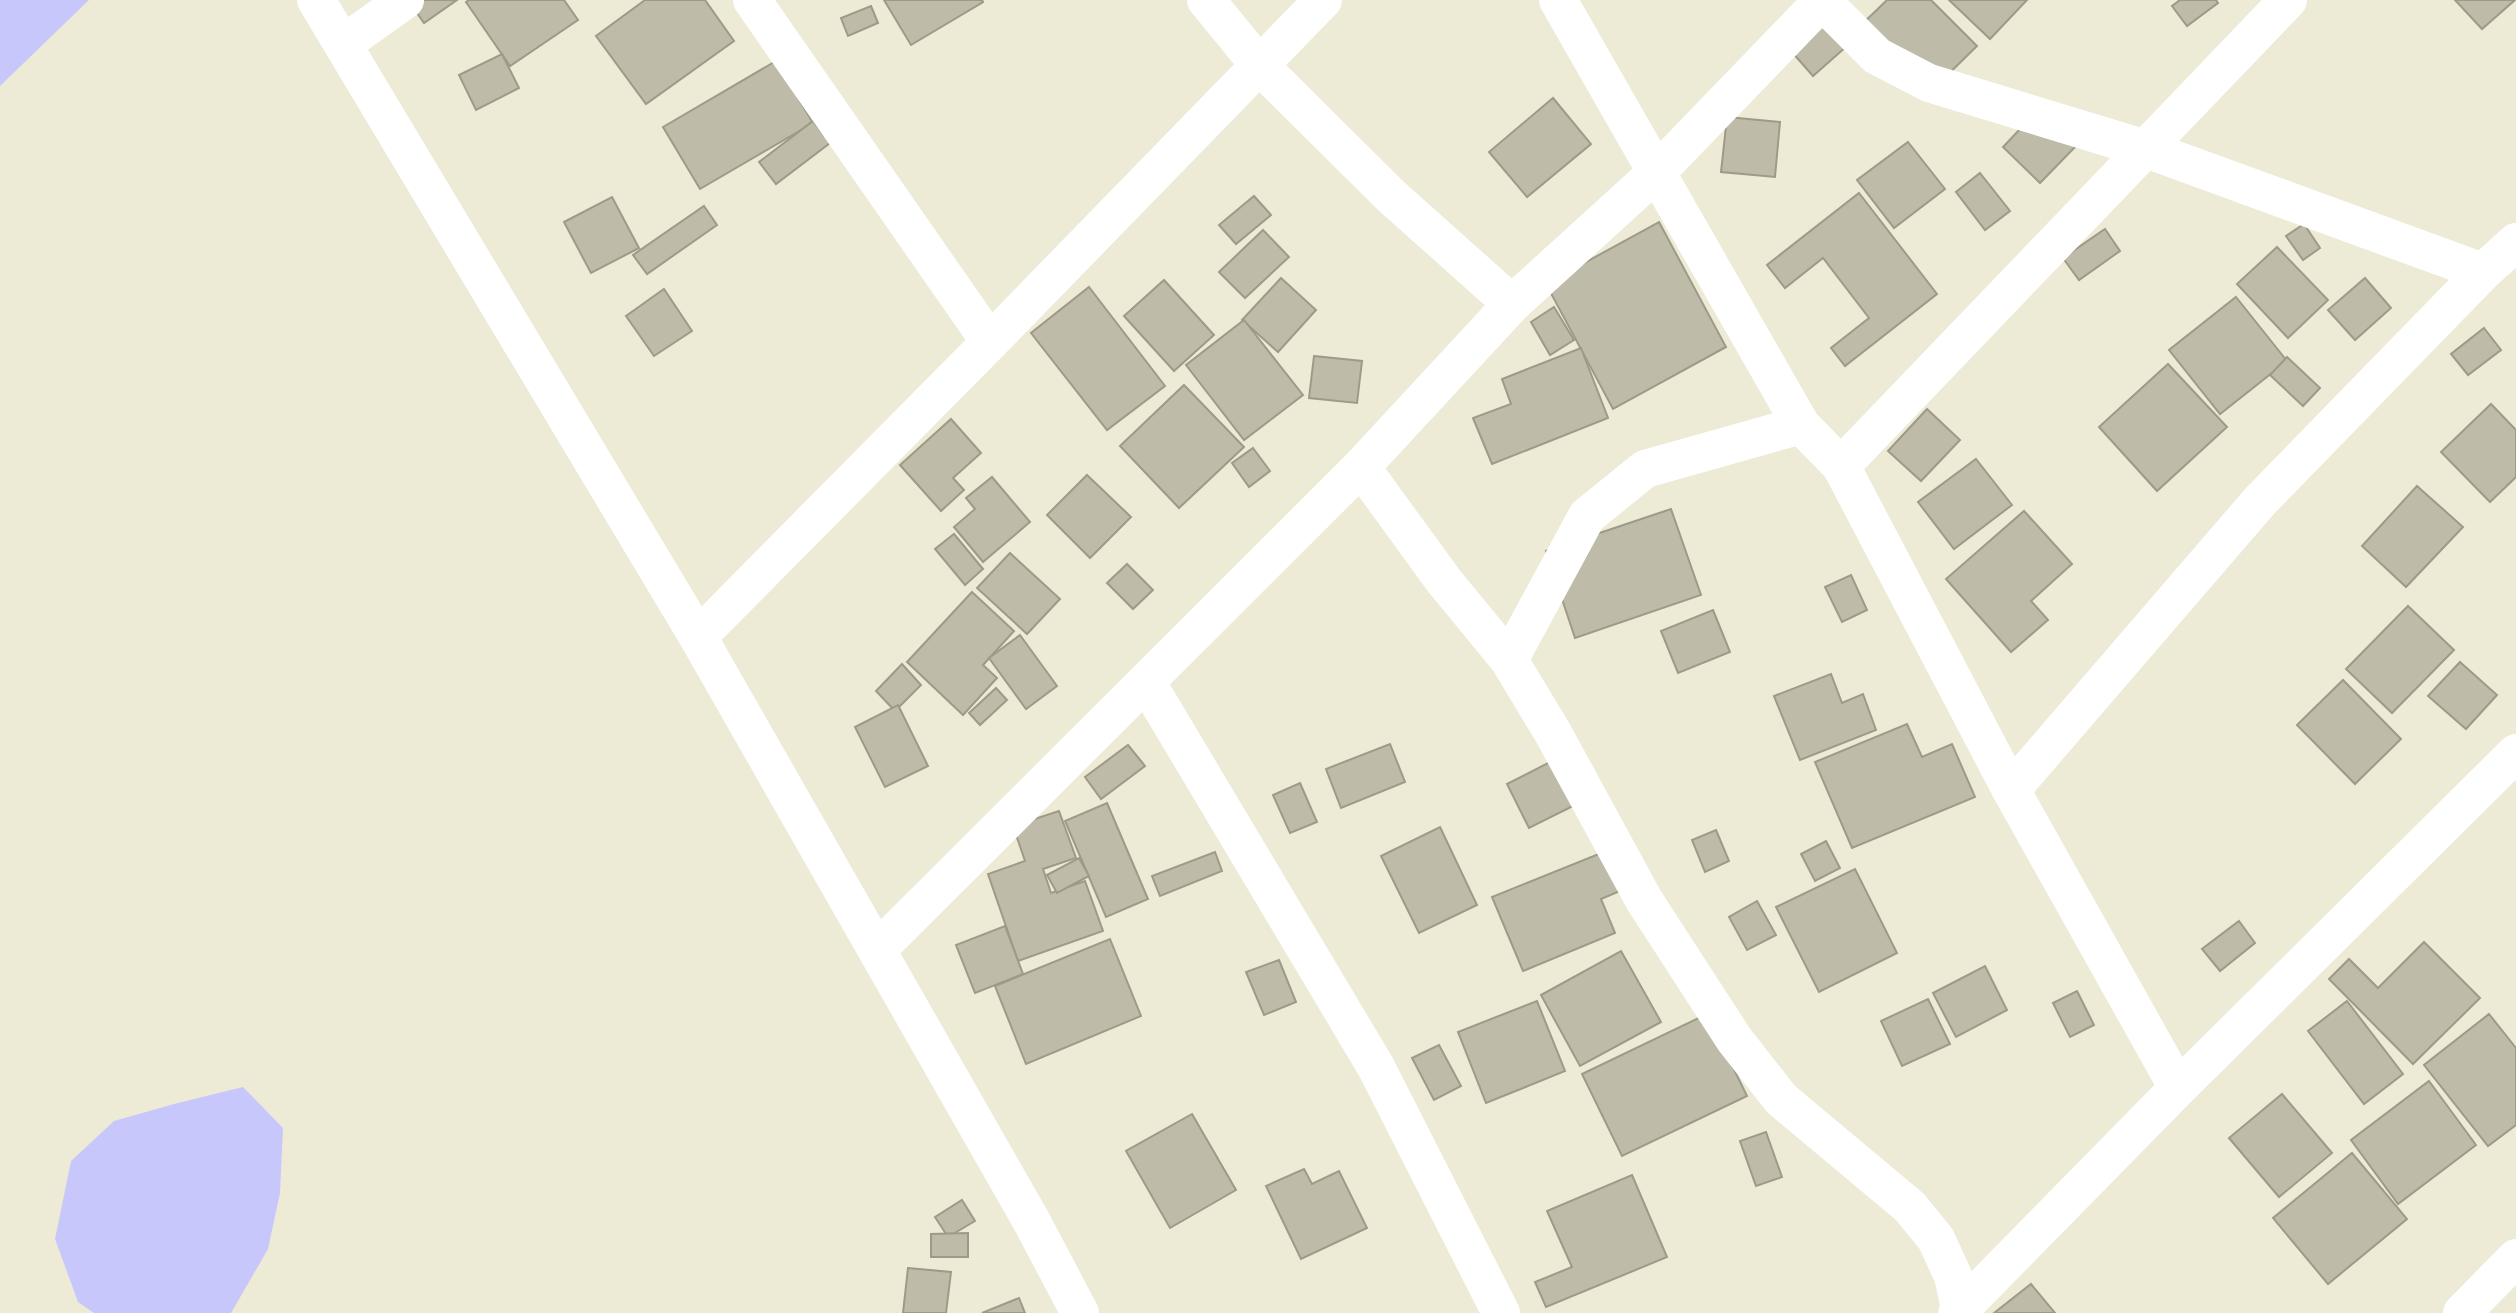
<svg xmlns="http://www.w3.org/2000/svg" width="2516" height="1313" font-family="Arial,sans-serif">
	<rect width="100%" height="100%" fill="#edebd6"/>
	<!-- green -->
	<g fill="#c8c7fb">
		<polygon points="0,0 89,0 0,86"/>
		<polygon points="243,1087 283,1128 280,1193 268,1249 231,1313 94,1313 78,1302 55,1239 71,1161 114,1121 174,1104"/>
	</g>
	<!-- building -->
	<g fill="#bebca8" stroke="#9d9b88" stroke-width="2">
		<polygon points="408,0 457,0 424,23"/>
		<polygon points="469,0 564,0 578,20 510,66 466,2"/>
		<polygon points="645,0 705,0 734,41 646,104 596,36"/>
		<polygon points="884,0 982,0 983,2 911,45"/>
		<polygon points="1887,0 1931,0 1977,46 1927,95 1859,27"/>
		<polygon points="1949,0 2027,0 1990,39"/>
		<polygon points="2180,0 2216,0 2218,3 2187,26 2172,6"/>
		<polygon points="2455,0 2515,0 2482,29"/>
		<polygon points="871,6 878,23 848,36 841,18"/>
		<polygon points="1824,21 1847,46 1813,76 1791,51"/>
		<polygon points="502,54 519,88 476,110 459,75"/>
		<polygon points="776,61 813,123 700,189 663,127"/>
		<polygon points="1553,98 1591,144 1527,197 1489,152"/>
		<polygon points="2040,108 2077,145 2040,183 2003,147"/>
		<polygon points="1727,117 1780,122 1775,177 1721,172"/>
		<polygon points="813,121 830,143 776,184 759,162"/>
		<polygon points="1908,142 1945,189 1894,228 1857,180"/>
		<polygon points="1980,173 2010,211 1985,230 1956,192"/>
		<polygon points="1859,193 1937,294 1845,366 1831,348 1869,318 1823,258 1785,288 1767,265"/>
		<polygon points="1254,196 1271,215 1236,244 1219,225"/>
		<polygon points="612,197 639,248 591,273 564,222"/>
		<polygon points="704,206 717,225 647,274 633,255"/>
		<polygon points="1659,222 1726,347 1613,409 1546,284"/>
		<polygon points="2304,224 2320,248 2303,260 2286,236"/>
		<polygon points="2105,229 2120,251 2079,280 2063,258"/>
		<polygon points="1263,230 1289,257 1245,298 1219,272"/>
		<polygon points="2277,247 2328,300 2288,338 2237,284"/>
		<polygon points="1281,278 1316,310 1278,352 1242,320"/>
		<polygon points="2365,278 2391,308 2355,340 2328,310"/>
		<polygon points="1164,280 1214,335 1174,371 1124,316"/>
		<polygon points="1089,287 1165,386 1107,430 1031,333"/>
		<polygon points="664,289 692,331 654,356 626,316"/>
		<polygon points="2236,297 2287,361 2220,414 2169,350"/>
		<polygon points="1554,307 1574,340 1550,355 1531,322"/>
		<polygon points="1244,320 1303,395 1244,440 1186,365"/>
		<polygon points="2484,328 2501,350 2468,375 2451,354"/>
		<polygon points="1581,348 1608,418 1492,464 1473,418 1511,404 1502,379"/>
		<polygon points="1314,356 1362,361 1357,403 1309,398"/>
		<polygon points="2287,357 2320,388 2303,406 2270,375"/>
		<polygon points="2168,364 2227,427 2157,491 2099,427"/>
		<polygon points="1184,385 1244,447 1179,508 1120,446"/>
		<polygon points="2491,404 2516,430 2516,477 2490,502 2441,452"/>
		<polygon points="1927,409 1960,440 1921,481 1888,451"/>
		<polygon points="951,419 981,453 953,478 964,490 941,511 900,465"/>
		<polygon points="1253,448 1270,471 1249,487 1232,463"/>
		<polygon points="1976,459 2012,505 1954,549 1918,502"/>
		<polygon points="1087,475 1131,517 1090,558 1047,515"/>
		<polygon points="992,477 1030,522 983,562 954,527 975,509 966,498"/>
		<polygon points="2417,486 2463,527 2406,587 2362,546"/>
		<polygon points="1671,509 1701,595 1575,638 1546,551"/>
		<polygon points="2024,511 2072,564 2031,601 2048,620 2011,652 1946,579"/>
		<polygon points="954,534 983,569 965,585 935,549"/>
		<polygon points="1010,553 1060,599 1027,634 977,588"/>
		<polygon points="1127,564 1153,590 1133,609 1107,583"/>
		<polygon points="1851,575 1867,610 1842,622 1825,587"/>
		<polygon points="972,592 1014,631 983,665 997,678 963,715 907,662"/>
		<polygon points="2408,606 2454,650 2392,713 2346,669"/>
		<polygon points="1713,610 1730,652 1678,673 1661,631"/>
		<polygon points="1020,635 1057,686 1026,709 989,658"/>
		<polygon points="2460,662 2497,695 2466,729 2428,696"/>
		<polygon points="902,664 921,685 895,711 876,691"/>
		<polygon points="1831,674 1842,703 1863,694 1876,730 1800,760 1774,696"/>
		<polygon points="2343,680 2401,739 2355,784 2297,725"/>
		<polygon points="996,688 1007,700 980,725 969,713"/>
		<polygon points="898,705 928,766 885,787 855,727"/>
		<polygon points="1907,724 1922,757 1952,744 1975,797 1852,848 1815,762"/>
		<polygon points="1390,744 1405,782 1341,808 1326,769"/>
		<polygon points="1128,745 1145,766 1101,799 1085,777"/>
		<polygon points="1558,758 1581,802 1529,828 1507,784"/>
		<polygon points="1300,783 1317,822 1290,833 1273,795"/>
		<polygon points="1107,803 1148,899 1106,917 1065,821"/>
		<polygon points="1059,811 1076,858 1043,869 1051,893 1085,881 1103,931 1018,961 988,874 1025,861 1013,826"/>
		<polygon points="1440,827 1477,905 1419,933 1381,856"/>
		<polygon points="1716,830 1729,861 1705,872 1692,840"/>
		<polygon points="1826,841 1840,868 1815,881 1801,854"/>
		<polygon points="1611,849 1627,888 1601,899 1615,933 1523,971 1492,897"/>
		<polygon points="1215,852 1222,871 1160,896 1152,876"/>
		<polygon points="1079,858 1089,876 1057,893 1047,875"/>
		<polygon points="1855,869 1897,953 1819,992 1776,907"/>
		<polygon points="1757,901 1776,935 1747,950 1729,917"/>
		<polygon points="2239,921 2255,943 2220,971 2202,949"/>
		<polygon points="1005,926 1023,974 975,993 956,945"/>
		<polygon points="1110,939 1141,1016 1026,1064 995,986"/>
		<polygon points="2424,942 2480,998 2413,1064 2329,979 2349,959 2378,988"/>
		<polygon points="1621,951 1661,1022 1580,1066 1541,995"/>
		<polygon points="1279,960 1296,1002 1264,1015 1246,972"/>
		<polygon points="1985,966 2007,1010 1956,1037 1933,993"/>
		<polygon points="2077,991 2094,1025 2070,1037 2053,1003"/>
		<polygon points="1928,999 1950,1044 1902,1066 1881,1021"/>
		<polygon points="1537,1001 1565,1071 1486,1103 1458,1032"/>
		<polygon points="2347,1001 2403,1074 2364,1104 2308,1031"/>
		<polygon points="1707,1014 1747,1096 1622,1156 1582,1074"/>
		<polygon points="2489,1014 2516,1048 2516,1125 2488,1146 2424,1065"/>
		<polygon points="1439,1045 1461,1086 1434,1100 1412,1058"/>
		<polygon points="2429,1081 2476,1145 2398,1204 2351,1140"/>
		<polygon points="2282,1094 2332,1153 2279,1197 2229,1138"/>
		<polygon points="1192,1114 1236,1190 1170,1228 1126,1151"/>
		<polygon points="1766,1132 1782,1177 1756,1186 1740,1141"/>
		<polygon points="2352,1153 2407,1219 2328,1284 2273,1218"/>
		<polygon points="1304,1169 1312,1184 1339,1171 1367,1228 1301,1259 1266,1186"/>
		<polygon points="1632,1175 1667,1257 1546,1307 1535,1282 1572,1267 1547,1211"/>
		<polygon points="962,1200 975,1221 948,1237 935,1217"/>
		<polygon points="968,1233 968,1257 931,1257 931,1234"/>
		<polygon points="908,1268 951,1272 946,1313 903,1313"/>
		<polygon points="2031,1284 2055,1313 1994,1313"/>
		<polygon points="1019,1298 1025,1313 982,1313"/>
	</g>
	<g fill="none" stroke-linecap="round" stroke-linejoin="round">
		<!-- minor -->
		<g stroke="#fff" stroke-width="38">
			<polyline points="316,0 698,637 1032,1222 1080,1313"/>
			<polyline points="752,0 990,342"/>
			<polyline points="1206,0 1260,66 1391,196 1512,304"/>
			<polyline points="1558,0 1801,425 1841,466 2011,790 2178,1088"/>
			<polyline points="1822,1 1877,56 1929,83 2146,149 2483,272"/>
			<polyline points="343,44 405,0"/>
			<polyline points="1841,466 2288,0"/>
			<polyline points="1361,467 1444,581 1509,660 1553,733 1644,900 1734,1039 1781,1099 1910,1207 1936,1239 1953,1276 1961,1313"/>
			<polyline points="698,637 990,342 1323,0"/>
			<polyline points="1509,660 1587,516 1645,469 1801,425"/>
			<polyline points="1147,683 1376,1067 1501,1313"/>
			<polyline points="2011,790 2259,502 2483,272 2516,242"/>
			<polyline points="878,949 1361,467 1512,304 1657,172 1823,0"/>
			<polyline points="1957,1313 2178,1088 2516,753"/>
			<polyline points="2462,1313 2516,1258"/>
		</g>
	</g>
</svg>
